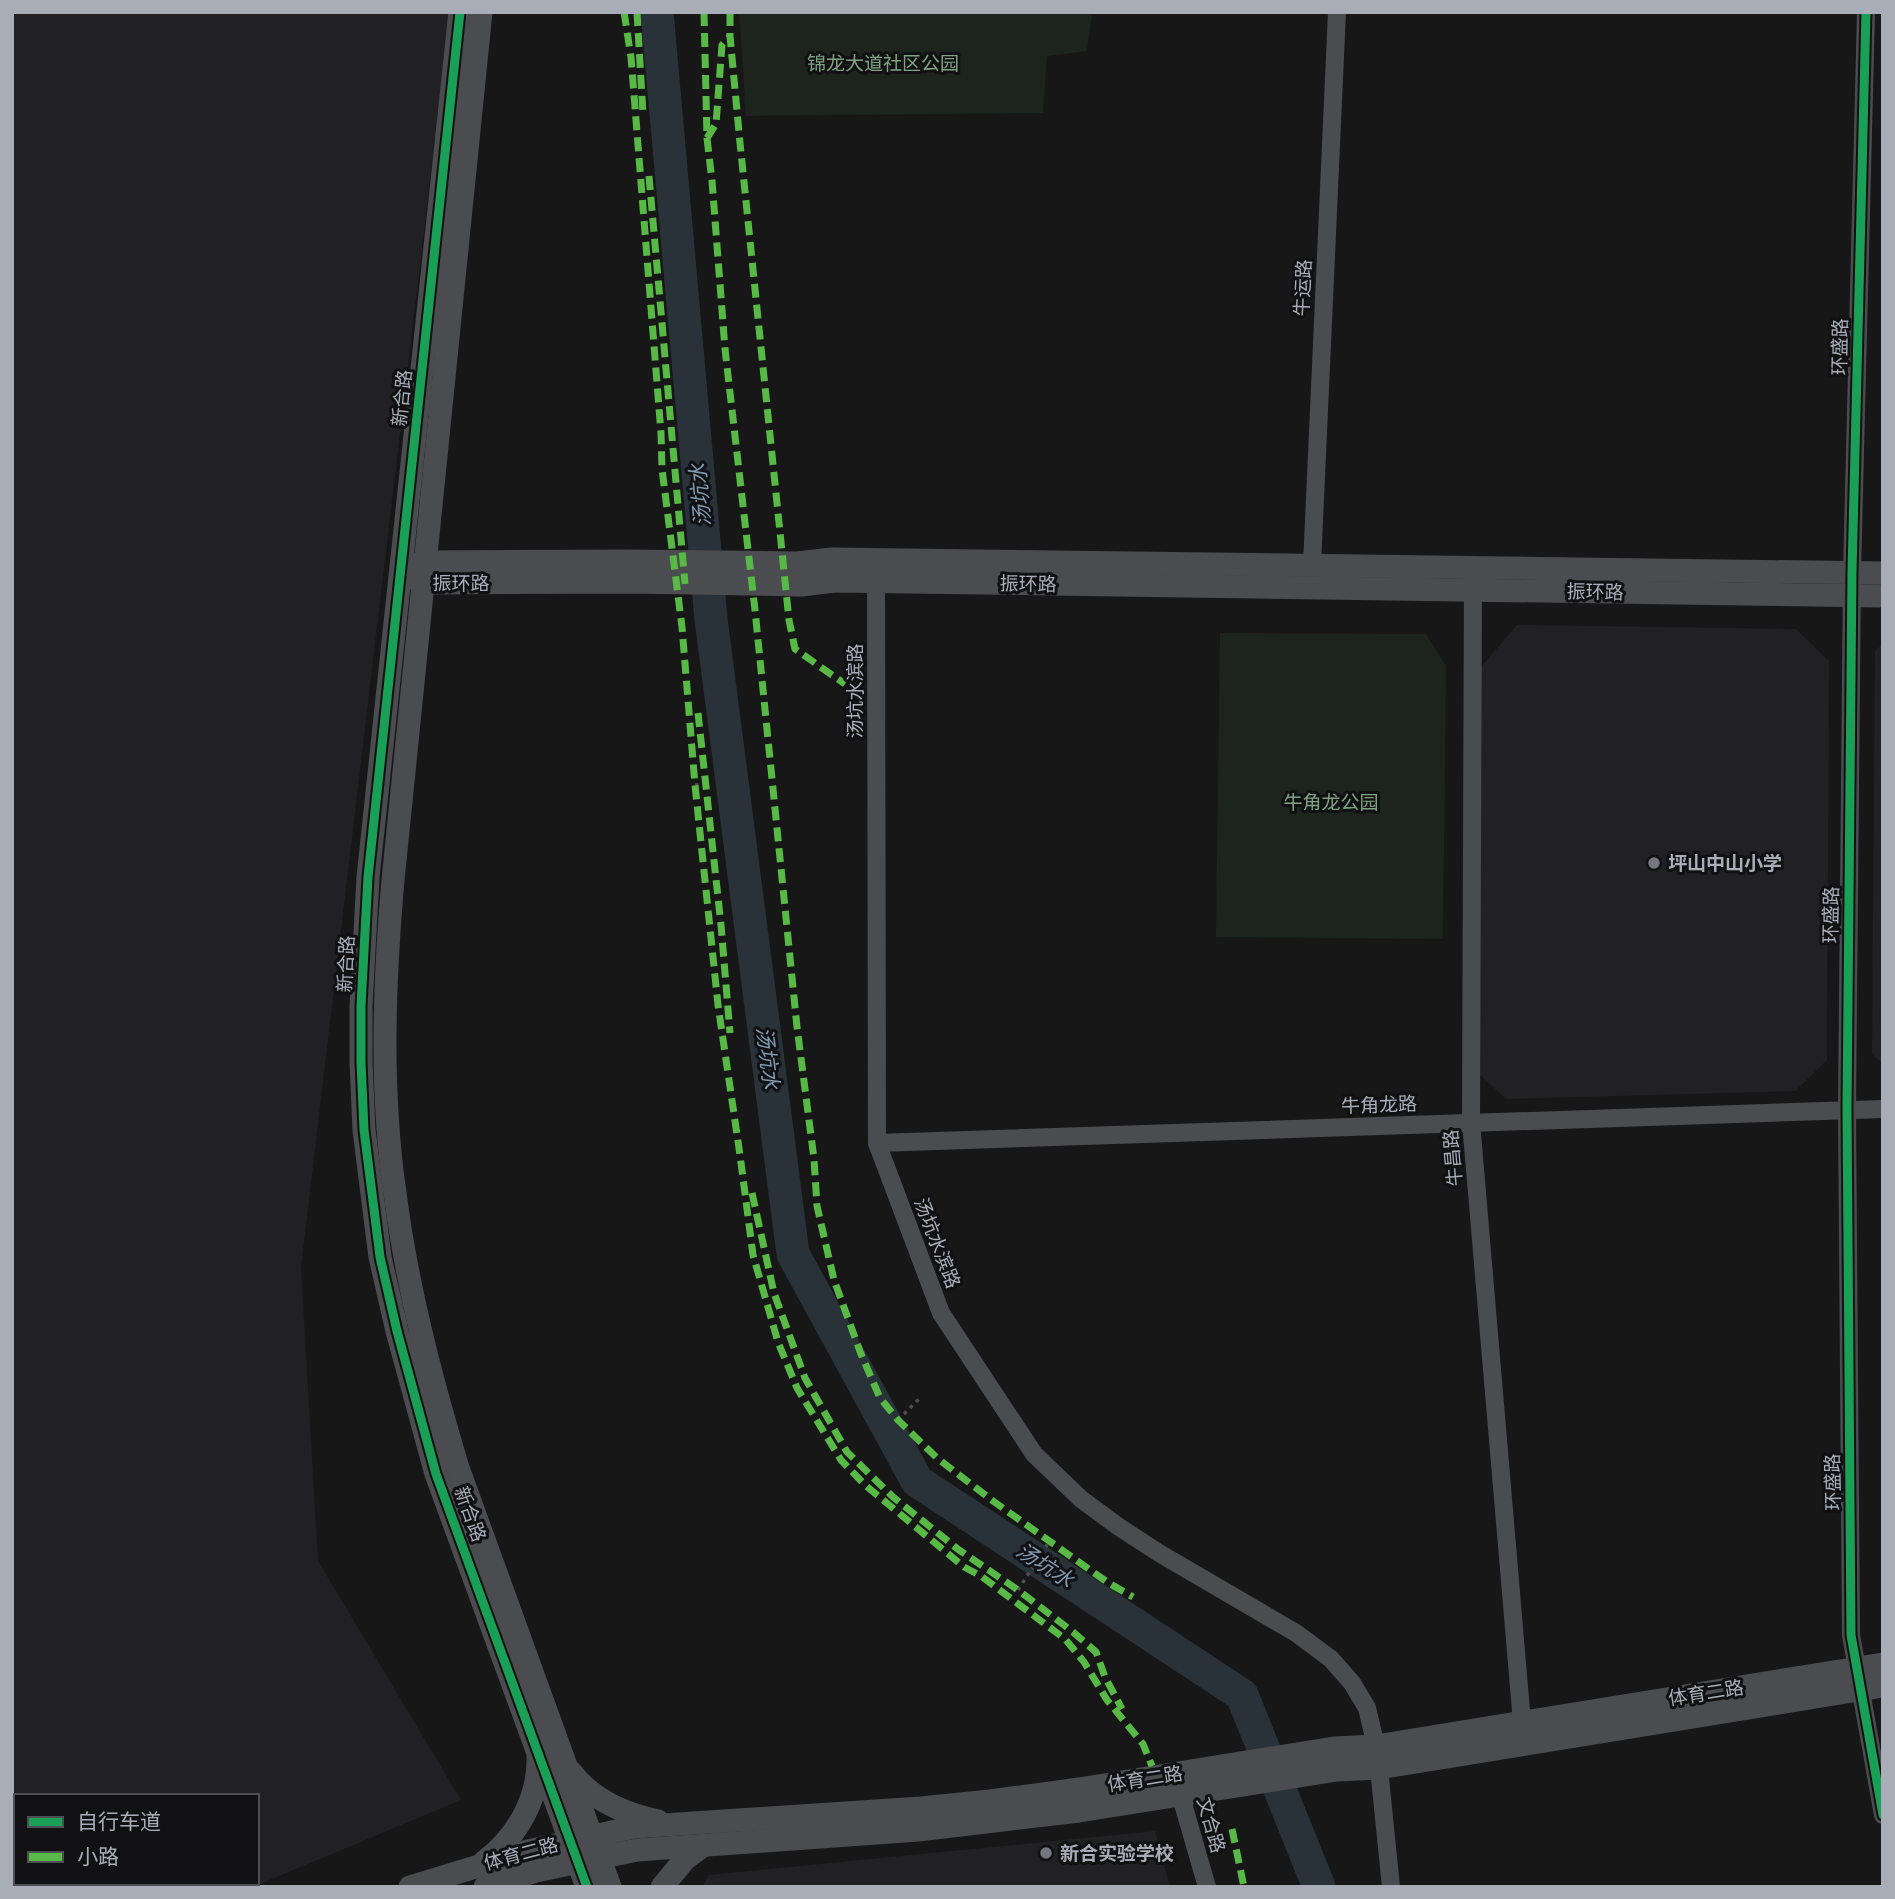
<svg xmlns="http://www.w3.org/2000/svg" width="1895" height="1899" font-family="'Work Sans','Noto Sans SC',sans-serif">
	<rect width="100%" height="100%" fill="#171717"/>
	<!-- built -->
	<g fill="#212123" fill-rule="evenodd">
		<path d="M 12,12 L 450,12 L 301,1267 L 318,1561 L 461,1800 L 253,1887 L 12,1887 ZM 16,1796 L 257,1796 L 257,1883 L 16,1883 Z"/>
		<polygon points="1517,625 1796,629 1829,661 1827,1060 1795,1091 1506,1099 1477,1072 1481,667"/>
		<polygon points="1883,644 1883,1064 1872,1054 1875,651"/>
		<polygon points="1155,1831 1170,1887 702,1887 709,1875"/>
	</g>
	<!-- green -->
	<g fill="#1d241e">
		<polygon points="739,12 1092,12 1087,51 1047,56 1043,113 746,116"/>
		<polygon points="1220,633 1426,634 1446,666 1443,939 1216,937"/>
	</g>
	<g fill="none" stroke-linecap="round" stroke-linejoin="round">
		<!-- river -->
		<polyline stroke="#2a3239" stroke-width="33" points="657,12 711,619 793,1254 917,1481 1242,1695 1319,1887"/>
		<!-- path -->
		<g stroke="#4d4e52" stroke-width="3.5" stroke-dasharray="3.5 5" stroke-linecap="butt">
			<polyline points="695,785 705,784"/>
			<polyline points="722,1037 730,1037"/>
			<polyline points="797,1388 807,1383"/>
			<polyline points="898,1420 919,1399"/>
			<polyline points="1018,1590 1049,1542"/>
		</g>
		<!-- minor -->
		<g stroke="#4b4c50" stroke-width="18">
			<polyline points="1866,12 1852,572 1847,1109 1851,1635 1883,1815"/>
			<polyline points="1312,565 1337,12"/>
			<polyline points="876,570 877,1143 941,1313 1034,1454 1081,1499 1119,1527 1159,1553 1296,1633 1331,1659 1352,1683 1367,1708 1376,1746"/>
			<polyline points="1473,578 1471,1122 1523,1734"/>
			<polyline points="877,1143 1883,1109"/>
			<polyline points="1379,1768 1391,1887"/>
			<polyline points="1177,1783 1207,1887"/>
		</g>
		<!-- tertiary -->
		<g stroke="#4b4c50" stroke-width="23">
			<polyline points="460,12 368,877 361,1006 361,1062 364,1130 380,1257 397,1331 436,1474 587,1887"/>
			<path d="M 481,12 L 393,880 C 384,983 380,1090 395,1193 C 407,1287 431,1378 458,1468 L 610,1887"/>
			<polyline points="410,567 425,562 628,561 797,563 832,559 1883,573"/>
			<polyline points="410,576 423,583 631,582 801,585 835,581 1883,596"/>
			<path d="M 571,1772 C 591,1799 625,1814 658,1821"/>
			<path d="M 485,1861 C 517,1837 539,1798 538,1758"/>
			<polyline points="410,1887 528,1851 634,1827 921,1808 990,1801 1079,1789 1334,1748 1376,1746 1883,1664"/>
			<polyline points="485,1887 536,1871 637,1850 918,1830 994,1821 1079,1811 1337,1770 1379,1768 1883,1686"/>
			<polyline points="662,1887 685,1859 704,1845"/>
		</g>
		<!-- quiet -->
		<g stroke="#58b947" stroke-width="7" stroke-dasharray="14 7" stroke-linecap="butt">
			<polyline points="624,12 631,57 661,433 662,469 682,627 695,785 718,1005 740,1155 753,1255 778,1342 797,1388 841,1460 865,1485 964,1567 981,1576 1065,1639 1084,1662 1107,1700 1143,1744 1152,1766"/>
			<polyline points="637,12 643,114"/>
			<polyline points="704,12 707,138 712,181 725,349 755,610 797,1027 814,1159 817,1206 834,1280 861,1354 880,1398 898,1420 937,1458 993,1501 1107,1582 1133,1597"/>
			<polyline points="730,12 730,36 740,143 789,620 795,649 845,684"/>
			<polyline points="707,138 716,124 722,45 730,36"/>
			<polyline points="649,176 685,584"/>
			<polyline points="698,713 721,925 730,1033"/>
			<polyline points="752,1193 774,1293 805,1378 847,1452 893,1497 959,1550 1018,1590 1073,1632 1096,1652 1105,1677 1122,1709"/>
			<polyline points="1232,1829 1244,1887"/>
		</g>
		<defs>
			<g id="cycleway">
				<polyline points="460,12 368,877 361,1006 361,1062 364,1130 380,1257 397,1331 436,1474 587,1887"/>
				<polyline points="1866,12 1852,572 1847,1109 1851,1635 1883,1815"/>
			</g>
		</defs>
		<!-- cycleway casing -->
		<use href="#cycleway" stroke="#111113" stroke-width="13"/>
		<!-- cycleway -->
		<use href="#cycleway" stroke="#1a9f57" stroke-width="9"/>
	</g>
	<!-- markers -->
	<g fill="#757880" stroke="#111113" stroke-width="2.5">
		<circle cx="1654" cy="863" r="7"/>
		<circle cx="1046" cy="1853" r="7"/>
	</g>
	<g text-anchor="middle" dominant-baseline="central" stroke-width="6" stroke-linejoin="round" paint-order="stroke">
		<!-- park labels -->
		<g font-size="19" fill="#7fa381" stroke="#111113">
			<text x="883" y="63">锦龙大道社区公园</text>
			<text x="1331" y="802">牛角龙公园</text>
		</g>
		<!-- street labels -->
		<g font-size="19" fill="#a8adb8" stroke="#111113">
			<text transform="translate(1303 288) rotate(-87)">牛运路</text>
			<text transform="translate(1840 347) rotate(-89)">环盛路</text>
			<text transform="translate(402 398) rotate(-84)">新合路</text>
			<text x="461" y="583">振环路</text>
			<text transform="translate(1028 584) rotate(1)">振环路</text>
			<text transform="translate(1595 592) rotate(1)">振环路</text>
			<text transform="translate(855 691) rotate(-90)">汤坑水滨路</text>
			<text transform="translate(1831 915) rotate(-89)">环盛路</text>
			<text transform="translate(346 964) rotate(-87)">新合路</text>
			<text transform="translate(1379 1105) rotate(-2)">牛角龙路</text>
			<text transform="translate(1453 1158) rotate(-95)">牛昌路</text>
			<text transform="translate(937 1243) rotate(69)">汤坑水滨路</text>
			<text transform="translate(1833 1482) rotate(-91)">环盛路</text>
			<text transform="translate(470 1514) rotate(70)">新合路</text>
			<text transform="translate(1706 1693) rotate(-9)">体育二路</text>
			<text transform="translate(1145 1779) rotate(-9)">体育二路</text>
			<text transform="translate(1211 1825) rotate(74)">文合路</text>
			<text transform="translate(521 1854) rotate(-15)">体育二路</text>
		</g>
		<!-- poi labels -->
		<g font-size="19" font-weight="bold" fill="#a8adb8" stroke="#111113" text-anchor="start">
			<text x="1668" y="863">坪山中山小学</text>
			<text x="1060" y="1853">新合实验学校</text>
		</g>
		<!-- water labels -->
		<g font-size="21" font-style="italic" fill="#7f9bb3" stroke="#111113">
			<text transform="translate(700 495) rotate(-95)">汤坑水</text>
			<text transform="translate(768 1058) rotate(83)">汤坑水</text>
			<text transform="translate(1045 1565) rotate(33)">汤坑水</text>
		</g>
	</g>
	<!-- border -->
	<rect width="1895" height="1899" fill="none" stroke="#a8adb8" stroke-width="28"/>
	<!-- legend -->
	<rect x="14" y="1794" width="245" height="91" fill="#111113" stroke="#4d4f55" stroke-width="2"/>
	<rect x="28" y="1817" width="35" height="10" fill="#1a9f57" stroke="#4d4f55" stroke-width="2"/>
	<text x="77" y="1829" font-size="21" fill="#a8adb8">自行车道</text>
	<rect x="28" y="1852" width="35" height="10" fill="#58b947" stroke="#4d4f55" stroke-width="2"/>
	<text x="77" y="1864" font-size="21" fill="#a8adb8">小路</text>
</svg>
